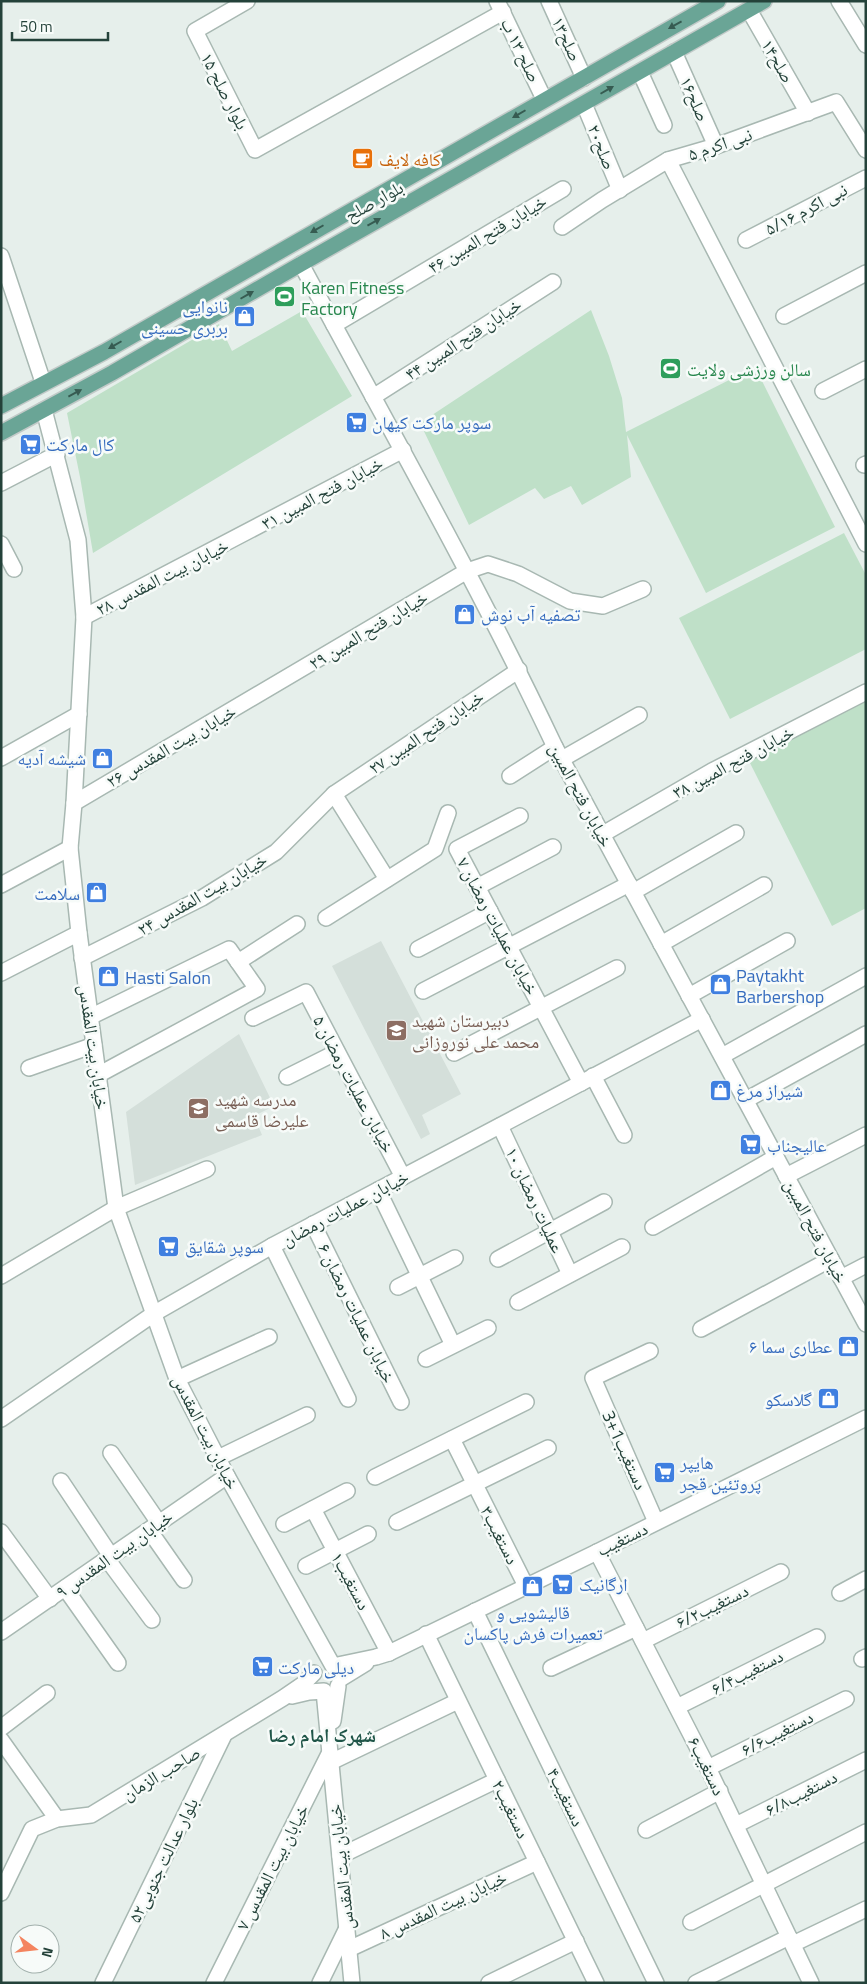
<svg xmlns="http://www.w3.org/2000/svg" width="867" height="1984" font-family="'Titillium Web','Noto Naskh Arabic',sans-serif">
	<rect width="100%" height="100%" fill="#e6efeb"/>
	<!-- built -->
	<g fill="#d4dfda">
		<polygon points="381,941 461,1094 422,1115 430,1134 421,1139 332,966"/>
		<polygon points="239,1034 274,1106 254,1116 262,1135 135,1185 126,1112"/>
	</g>
	<!-- green -->
	<g fill="#bfe0c8">
		<polygon points="591,310 609,356 622,398 626,432 755,367 835,527 706,593 627,435 631,477 582,505 571,486 544,499 535,488 469,525 420,423"/>
		<polygon points="302,311 352,396 93,553 80,477 67,413 219,324 232,351"/>
		<polygon points="844,533 866,575 866,649 730,719 679,618"/>
		<polygon points="866,699 866,908 832,926 748,759"/>
	</g>
	<g fill="none" stroke-linecap="round" stroke-linejoin="round">
		<defs>
			<g id="minor">
				<polyline points="247,1 195,31 255,150 503,12"/>
				<polyline points="497,1 544,99"/>
				<polyline points="549,1 584,78"/>
				<polyline points="839,1 866,45"/>
				<polyline points="749,10 808,113"/>
				<polyline points="674,52 716,146"/>
				<polyline points="640,72 664,125"/>
				<polyline points="584,104 620,190"/>
				<polyline points="668,160 866,544"/>
				<polyline points="562,227 602,200 668,160 716,146 836,102 866,150"/>
				<polyline points="746,240 866,178"/>
				<polyline points="1,256 43,382"/>
				<path d="M 301,264 C 387,424 477,582 555,747 L 866,1324"/>
				<polyline points="784,316 866,273"/>
				<polyline points="334,325 563,189"/>
				<polyline points="823,391 866,369"/>
				<polyline points="373,397 553,282"/>
				<polyline points="44,410 78,540 84,617 74,803 70,848 79,933 116,1208 177,1379 227,1476 333,1666 376,1657 389,1653 597,1552 866,1418"/>
				<polyline points="864,465 866,464"/>
				<polyline points="1,483 57,454"/>
				<polyline points="1,544 14,569"/>
				<polyline points="84,617 403,450"/>
				<polyline points="1,758 79,714"/>
				<polyline points="562,759 639,715"/>
				<polyline points="510,776 555,747"/>
				<polyline points="334,794 387,879"/>
				<polyline points="74,803 467,571 488,564 518,574 570,601 603,606 643,589"/>
				<polyline points="520,816 457,849 581,1083"/>
				<polyline points="603,834 712,771 866,692"/>
				<polyline points="1,885 70,848"/>
				<polyline points="477,887 553,847"/>
				<polyline points="633,892 736,833"/>
				<polyline points="326,918 435,849 448,813"/>
				<polyline points="661,944 764,885"/>
				<polyline points="418,949 490,911"/>
				<polyline points="82,958 202,898 276,852 334,794 519,670"/>
				<polyline points="238,962 297,924"/>
				<polyline points="1,973 79,933"/>
				<polyline points="423,991 629,884"/>
				<polyline points="689,996 787,941"/>
				<polyline points="90,1017 229,949 257,989 98,1075"/>
				<polyline points="253,1018 306,992 403,1177"/>
				<polyline points="454,1053 617,968"/>
				<polyline points="722,1056 866,976"/>
				<polyline points="29,1068 94,1045"/>
				<polyline points="593,1076 624,1135"/>
				<polyline points="287,1077 337,1052"/>
				<polyline points="746,1100 866,1034"/>
				<polyline points="500,1126 570,1274"/>
				<polyline points="786,1176 866,1135"/>
				<polyline points="378,1190 453,1345"/>
				<polyline points="313,1224 401,1402"/>
				<polyline points="653,1227 776,1157"/>
				<polyline points="272,1246 348,1399"/>
				<polyline points="498,1259 604,1202"/>
				<polyline points="1,1276 116,1208 207,1169"/>
				<polyline points="841,1278 866,1265"/>
				<polyline points="398,1287 455,1258"/>
				<polyline points="518,1302 622,1247"/>
				<polyline points="701,1329 831,1259"/>
				<polyline points="650,1351 593,1378 656,1522"/>
				<polyline points="426,1359 488,1328"/>
				<polyline points="177,1379 269,1337"/>
				<polyline points="1,1419 155,1313 272,1246 702,1019"/>
				<polyline points="452,1439 526,1586"/>
				<polyline points="111,1453 159,1523"/>
				<polyline points="218,1458 307,1415"/>
				<polyline points="375,1477 526,1402"/>
				<polyline points="61,1481 111,1556"/>
				<polyline points="313,1509 389,1653"/>
				<polyline points="397,1522 548,1448"/>
				<polyline points="284,1524 347,1491"/>
				<polyline points="149,1530 184,1580"/>
				<polyline points="1,1532 50,1599"/>
				<polyline points="597,1552 708,1768 811,1983"/>
				<polyline points="107,1559 152,1620"/>
				<polyline points="306,1566 368,1534"/>
				<polyline points="65,1588 118,1663"/>
				<polyline points="840,1593 866,1579"/>
				<polyline points="475,1611 656,1983"/>
				<polyline points="1,1632 227,1476"/>
				<polyline points="426,1634 596,1983"/>
				<polyline points="643,1641 781,1572"/>
				<polyline points="862,1659 866,1657"/>
				<polyline points="551,1668 636,1628"/>
				<polyline points="340,1679 366,1663"/>
				<polyline points="292,1696 309,1692 324,1691 352,1983"/>
				<polyline points="677,1707 817,1637"/>
				<polyline points="333,1721 338,1686"/>
				<polyline points="1,1728 47,1693"/>
				<polyline points="1,1740 57,1819"/>
				<polyline points="331,1762 458,1701"/>
				<polyline points="708,1768 846,1699"/>
				<polyline points="736,1825 866,1760"/>
				<polyline points="646,1830 720,1791"/>
				<polyline points="340,1856 497,1780"/>
				<polyline points="1,1893 32,1829 57,1819 91,1815 283,1698 302,1685 314,1673"/>
				<polyline points="691,1922 866,1832"/>
				<polyline points="793,1944 866,1909"/>
				<polyline points="349,1949 537,1862"/>
				<polyline points="103,1983 223,1737"/>
				<polyline points="214,1983 330,1752"/>
				<polyline points="320,1983 347,1928"/>
				<polyline points="489,1983 576,1941"/>
				<polyline points="696,1983 789,1937"/>
			</g>
			<g id="major">
				<polyline points="1,406 104,352 718,1"/>
				<polyline points="1,433 112,373 301,264 764,1"/>
			</g>
		</defs>
		<!-- minor casing -->
		<use href="#minor" stroke="#a8b8b2" stroke-width="18"/>
		<!-- major casing -->
		<use href="#major" stroke="#c2cac8" stroke-width="18"/>
		<!-- minor -->
		<use href="#minor" stroke="#fff" stroke-width="15"/>
		<!-- major -->
		<use href="#major" stroke="#6aa596" stroke-width="15"/>
	</g>
	<!-- one-way arrows -->
	<defs><path id="oneway-solid" d="M-6-.8H1V-3.2L6.5 0L1 3.2V.8H-6Z" transform="scale(1.25)"/></defs>
	<g fill="#365b51">
		<use href="#oneway-solid" transform="translate(675 25) rotate(151)"/>
		<use href="#oneway-solid" transform="translate(607 90) rotate(-30)"/>
		<use href="#oneway-solid" transform="translate(519 114) rotate(150)"/>
		<use href="#oneway-solid" transform="translate(374 222) rotate(-29)"/>
		<use href="#oneway-solid" transform="translate(317 229) rotate(150)"/>
		<use href="#oneway-solid" transform="translate(247 295) rotate(-30)"/>
		<use href="#oneway-solid" transform="translate(115 345) rotate(150)"/>
		<use href="#oneway-solid" transform="translate(75 393) rotate(-28)"/>
	</g>
	<!-- icons -->
	<defs>
		<symbol id="cafe-square" viewBox="-11 -11 22 22"><rect x="-9" y="-9" width="18" height="18" rx="4" fill="#e8710a" stroke="#f7fbf9"/><path d="M-5.5-4.5H6V0H3Q3 3.5 0 3.5H-2.5Q-5.5 3.5-5.5 0ZM3-3.2v2h1.7v-2ZM-6 4.5H4V6H-6Z" fill="#fff"/></symbol>
		<symbol id="stadium-square" viewBox="-11 -11 22 22"><rect x="-9" y="-9" width="18" height="18" rx="4" fill="#2e9e5b" stroke="#f7fbf9"/><path d="M0-5a6.5 5 0 1 0 0 10a6.5 5 0 1 0 0-10ZM-3.5-1.8h7v3.6h-7Z" fill="#fff"/></symbol>
		<symbol id="shop-square" viewBox="-11 -11 22 22"><rect x="-9" y="-9" width="18" height="18" rx="4" fill="#3f7fe0" stroke="#f7fbf9"/><path d="M-5-2.5h2.3a2.7 3.5 0 0 1 5.4 0H5L5.5 6h-11ZM-1.5-2.5h3a1.5 2.3 0 0 0-3 0Z" fill="#fff"/></symbol>
		<symbol id="supermarket-square" viewBox="-11 -11 22 22"><rect x="-9" y="-9" width="18" height="18" rx="4" fill="#3f7fe0" stroke="#f7fbf9"/><path d="M-6-5.5h2.5l.6 2H6L4.5 2H-2.5L-4.4-4H-6ZM-1.5 3.2a1.3 1.3 0 1 0 .1 0ZM3 3.2a1.3 1.3 0 1 0 .1 0Z" fill="#fff"/></symbol>
		<symbol id="school-square" viewBox="-11 -11 22 22"><rect x="-9" y="-9" width="18" height="18" rx="4" fill="#8d6e63" stroke="#f7fbf9"/><path d="M0-5L7-2L0 1L-7-2ZM-4 1L0 2.5L4 1V4Q0 6-4 4Z" fill="#fff"/></symbol>
	</defs>
	<g fill-rule="evenodd">
		<use href="#cafe-square" x="350" y="146" width="25" height="25"/>
		<use href="#stadium-square" x="272" y="284" width="25" height="25"/>
		<use href="#shop-square" x="232" y="304" width="25" height="25"/>
		<use href="#stadium-square" x="658" y="356" width="25" height="25"/>
		<use href="#supermarket-square" x="344" y="410" width="25" height="25"/>
		<use href="#supermarket-square" x="18" y="432" width="25" height="25"/>
		<use href="#shop-square" x="452" y="602" width="25" height="25"/>
		<use href="#shop-square" x="90" y="746" width="25" height="25"/>
		<use href="#shop-square" x="84" y="880" width="25" height="25"/>
		<use href="#shop-square" x="96" y="964" width="25" height="25"/>
		<use href="#shop-square" x="708" y="972" width="25" height="25"/>
		<use href="#school-square" x="384" y="1018" width="25" height="25"/>
		<use href="#shop-square" x="708" y="1078" width="25" height="25"/>
		<use href="#school-square" x="186" y="1096" width="25" height="25"/>
		<use href="#supermarket-square" x="738" y="1132" width="25" height="25"/>
		<use href="#supermarket-square" x="156" y="1234" width="25" height="25"/>
		<use href="#shop-square" x="836" y="1334" width="25" height="25"/>
		<use href="#shop-square" x="816" y="1386" width="25" height="25"/>
		<use href="#supermarket-square" x="652" y="1460" width="25" height="25"/>
		<use href="#supermarket-square" x="550" y="1572" width="25" height="25"/>
		<use href="#shop-square" x="520" y="1574" width="25" height="25"/>
		<use href="#supermarket-square" x="250" y="1654" width="25" height="25"/>
	</g>
	<g text-anchor="middle" dominant-baseline="central" stroke-width="5" stroke-linejoin="round" paint-order="stroke">
		<!-- street labels -->
		<g font-size="18" fill="#24423a" stroke="#f7fbf9">
			<text transform="translate(567 39) rotate(65)">صلح۱۳</text>
			<text transform="translate(521 50) rotate(64)">صلح ۱۳ ب</text>
			<text transform="translate(778 61) rotate(60)">صلح۱۴</text>
			<text transform="translate(225 91) rotate(63)">بلوار صلح ۱۵</text>
			<text transform="translate(695 99) rotate(66)">صلح۱۶</text>
			<text transform="translate(720 144) rotate(-19)">نبی اکرم ۵</text>
			<text transform="translate(602 147) rotate(68)">صلح۲۰</text>
			<text transform="translate(374 201) rotate(-29)">بلوار صلح</text>
			<text transform="translate(806 209) rotate(-28)">نبی اکرم ۵/۱۶</text>
			<text transform="translate(487 234) rotate(-31)">خیابان فتح المبین ۴۶</text>
			<text transform="translate(463 339) rotate(-33)">خیابان فتح المبین ۴۴</text>
			<text transform="translate(322 493) rotate(-28)">خیابان فتح المبین ۳۱</text>
			<text transform="translate(162 577) rotate(-27)">خیابان بیت المقدس ۲۸</text>
			<text transform="translate(368 630) rotate(-31)">خیابان فتح المبین ۲۹</text>
			<text transform="translate(426 732) rotate(-34)">خیابان فتح المبین ۲۷</text>
			<text transform="translate(171 746) rotate(-30)">خیابان بیت المقدس ۲۶</text>
			<text transform="translate(733 762) rotate(-28)">خیابان فتح المبین ۳۸</text>
			<text transform="translate(581 795) rotate(62)">خیابان فتح المبین</text>
			<text transform="translate(202 894) rotate(-30)">خیابان بیت المقدس ۲۴</text>
			<text transform="translate(498 926) rotate(62)">خیابان عملیات رمضان ۷</text>
			<text transform="translate(94 1047) rotate(82)">خیابان بیت المقدس</text>
			<text transform="translate(354 1084) rotate(62)">خیابان عملیات رمضان ۵</text>
			<text transform="translate(535 1200) rotate(65)">عملیات رمضان ۱۰</text>
			<text transform="translate(345 1208) rotate(-28)">خیابان عملیات رمضان</text>
			<text transform="translate(816 1231) rotate(62)">خیابان فتح المبین</text>
			<text transform="translate(357 1313) rotate(64)">خیابان عملیات رمضان ۶</text>
			<text transform="translate(206 1432) rotate(63)">خیابان بیت المقدس</text>
			<text transform="translate(625 1450) rotate(66)">3+1دستغیب</text>
			<text transform="translate(500 1535) rotate(63)">دستغیب۳</text>
			<text transform="translate(622 1539) rotate(-26)">دستغیب</text>
			<text transform="translate(114 1554) rotate(-35)">خیابان بیت المقدس ۹</text>
			<text transform="translate(351 1581) rotate(62)">دستغیب۱</text>
			<text transform="translate(712 1606) rotate(-26)">دستغیب۶/۲</text>
			<text transform="translate(747 1672) rotate(-27)">دستغیب۶/۴</text>
			<text transform="translate(777 1733) rotate(-27)">دستغیب۶/۶</text>
			<text transform="translate(707 1766) rotate(64)">دستغیب۶</text>
			<text transform="translate(161 1773) rotate(-31)">صاحب الزمان</text>
			<text transform="translate(801 1793) rotate(-27)">دستغیب۶/۸</text>
			<text transform="translate(566 1797) rotate(64)">دستغیب۴</text>
			<text transform="translate(511 1809) rotate(64)">۲دستغیب</text>
			<text transform="translate(163 1860) rotate(-64)">بلوار عدالت جنوبی۵۲</text>
			<text transform="translate(272 1867) rotate(-63)">خیابان بیت المقدس ۷</text>
			<text transform="translate(341 1867) rotate(-96)">خیابان بیت المقدس</text>
			<text transform="translate(443 1905) rotate(-25)">خیابان بیت المقدس ۸</text>
		</g>
		<!-- food labels -->
		<g font-size="18" fill="#c56008" stroke="#f7fbf9" text-anchor="start">
			<text x="379" y="159">کافه لایف</text>
		</g>
		<!-- leisure labels -->
		<g font-size="18" fill="#27864d" stroke="#f7fbf9" text-anchor="start">
			<text x="301" y="287">Karen Fitness<tspan x="301" dy="21">Factory</tspan></text>
			<text x="687" y="369">سالن ورزشی ولایت</text>
		</g>
		<!-- shop labels -->
		<g font-size="18" fill="#366cbe" stroke="#f7fbf9" text-anchor="start">
			<text x="228" y="306" text-anchor="end">نانوایی<tspan x="228" dy="21">بربری حسینی</tspan></text>
			<text x="372" y="422">سوپر مارکت کیهان</text>
			<text x="46" y="444">کال مارکت</text>
			<text x="481" y="614">تصفیه آب نوش</text>
			<text x="86" y="758" text-anchor="end">شیشه آدیه</text>
			<text x="80" y="893" text-anchor="end">سلامت</text>
			<text x="736" y="975">Paytakht<tspan x="736" dy="21">Barbershop</tspan></text>
			<text x="125" y="977">Hasti Salon</text>
			<text x="736" y="1090">شیراز مرغ</text>
			<text x="767" y="1145">عالیجناب</text>
			<text x="185" y="1246">سوپر شقایق</text>
			<text x="832" y="1346" text-anchor="end">عطاری سما ۶</text>
			<text x="812" y="1399" text-anchor="end">گلاسکو</text>
			<text x="680" y="1462">هایپر<tspan x="680" dy="21">پروتئین قجر</tspan></text>
			<text x="579" y="1584">ارگانیک</text>
			<text x="533" y="1612" text-anchor="middle">قالیشویی و<tspan x="533" dy="21">تعمیرات فرش پاکسان</tspan></text>
			<text x="278" y="1667">دیلی مارکت</text>
		</g>
		<!-- education labels -->
		<g font-size="18" fill="#785e54" stroke="#f7fbf9" text-anchor="start">
			<text x="412" y="1020">دبیرستان شهید<tspan x="412" dy="21">محمد علی نوروزانی</tspan></text>
			<text x="215" y="1099">مدرسه شهید<tspan x="215" dy="21">علیرضا قاسمی</tspan></text>
		</g>
		<!-- neighbourhood labels -->
		<g font-size="19" font-weight="bold" fill="#1f5548" stroke="#f7fbf9">
			<text x="322" y="1734">شهرک امام رضا</text>
		</g>
	</g>
	<!-- border -->
	<rect width="867" height="1984" fill="none" stroke="#24423a" stroke-width="5"/>
	<!-- north arrow -->
	<g transform="translate(35 1949) rotate(105)"><circle r="24" fill="#f7fbf9" stroke="#a3b1ad"/>
	<path d="M0-4L9 19L0 12L-9 19Z" fill="#f4845f"/>
	<text y="-8" font-size="14" font-weight="bold" text-anchor="middle" fill="#24423a">N</text>
	</g>
	<!-- scale -->
	<path d="M12 32v8h96v-8" fill="none" stroke="#24423a" stroke-width="2.5"/>
	<text x="20" y="32" font-size="15" fill="#24423a" stroke="#f7fbf9" stroke-width="4" paint-order="stroke">50 m</text>
</svg>
